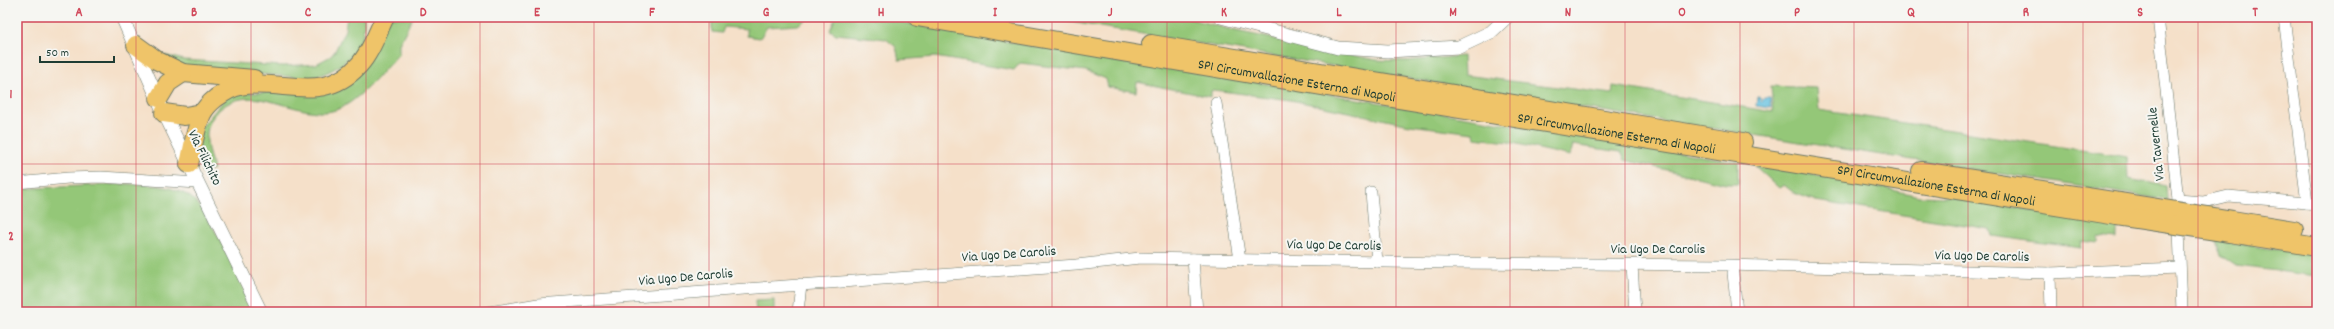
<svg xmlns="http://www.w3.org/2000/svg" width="2334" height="329" font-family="Dekko,sans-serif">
	<rect width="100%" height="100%" fill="#f6f6f2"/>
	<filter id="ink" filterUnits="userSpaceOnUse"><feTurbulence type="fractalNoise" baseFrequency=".025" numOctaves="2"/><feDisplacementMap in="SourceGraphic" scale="8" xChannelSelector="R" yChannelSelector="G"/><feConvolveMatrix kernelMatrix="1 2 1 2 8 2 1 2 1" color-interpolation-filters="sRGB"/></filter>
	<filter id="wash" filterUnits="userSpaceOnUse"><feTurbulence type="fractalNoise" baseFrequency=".012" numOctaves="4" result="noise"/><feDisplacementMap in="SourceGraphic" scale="16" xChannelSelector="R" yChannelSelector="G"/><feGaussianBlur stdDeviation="0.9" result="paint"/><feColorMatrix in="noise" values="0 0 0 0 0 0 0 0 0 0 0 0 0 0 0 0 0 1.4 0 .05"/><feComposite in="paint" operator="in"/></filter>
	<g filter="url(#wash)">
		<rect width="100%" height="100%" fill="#f5e0c9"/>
		<!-- green -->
		<g fill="#94c778" stroke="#5a8256">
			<path d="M 347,17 L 364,17 C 367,51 340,71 310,78 L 184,68 L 164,55 L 184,60 L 283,66 L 316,64 L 331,56 L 335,51 L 345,30 Z"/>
			<path d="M 390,17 L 413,17 L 399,44 L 399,54 C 382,71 356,106 332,111 C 295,119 250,78 217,112 C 201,129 207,149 214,169 L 202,174 L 197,153 L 199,130 L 229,94 L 327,90 Z"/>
			<polygon points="712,17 809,17 798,25 767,27 760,38 747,36 747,29 724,27 722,33 712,32"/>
			<polygon points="836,17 865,17 889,20 1147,67 1164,67 1738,162 1738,184 1726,184 1625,160 1621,152 1573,145 1570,156 1509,142 1475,138 1474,133 1410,125 1291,100 1213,90 1211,91 1211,97 1137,82 1136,92 1108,87 1106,79 1086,71 1020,63 1014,70 935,57 899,60 896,47 886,39 836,34 830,30"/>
			<polygon points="1041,17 1183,17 1236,31 1376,60 1405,61 1463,56 1464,75 1612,94 1613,86 1773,112 1771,86 1817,88 1819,110 2127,157 2128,179 2166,186 2167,200 1615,113"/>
			<polygon points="1755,166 1853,181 1919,196 1949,197 2099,221 2117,225 2117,239 2098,237 2098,243 2082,241 2081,248 1992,236 1990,229 1816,201 1794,193 1784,185 1779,188"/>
			<path d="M 125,184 C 147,185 174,184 193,199 C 210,212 243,288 255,312 L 17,312 L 17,189 Z"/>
			<polygon points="2215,240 2317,256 2317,276 2237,266 2221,255"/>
			<polygon points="774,300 774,311 756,312 755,301"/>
		</g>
		<!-- water -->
		<polygon fill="#62c0e0" stroke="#407e8a" points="1757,97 1760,97 1761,102 1764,98 1770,98 1771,108 1756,106"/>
	</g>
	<g filter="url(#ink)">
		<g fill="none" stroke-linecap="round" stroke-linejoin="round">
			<defs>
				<g id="minor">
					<polyline points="2158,17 2178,200 2182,312"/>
					<polyline points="2284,17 2307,203"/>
					<polyline points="1216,103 1240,260"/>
					<polyline points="17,183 68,178 101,177 198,183"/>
					<polyline points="1371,192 1377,262"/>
					<polyline points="2178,200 2203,202 2228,196 2317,204"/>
					<polyline points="1193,259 1197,312"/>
					<polyline points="1632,265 1635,312"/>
					<polyline points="1733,273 1737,312"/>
					<polyline points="2050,273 2051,312"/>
					<polyline points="489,312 538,304 1076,265 1140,258 1448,263 1727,265 2050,273 2180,268"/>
					<polyline points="798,312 801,284"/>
				</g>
				<g id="tertiary">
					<polyline points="122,17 164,113 261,312"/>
					<polyline points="1221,17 1338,48 1388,51 1459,47 1491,32 1507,17"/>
				</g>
				<g id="trunk">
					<path id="s1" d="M 917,17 L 1398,99 L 2117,216"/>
					<polyline points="1151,44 1743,142"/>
					<polyline points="136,45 158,61 183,73 254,79"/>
					<polyline points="159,98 168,83 183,73"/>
					<polyline points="164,113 185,116 202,113"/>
					<path d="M 189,164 C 193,148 195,129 202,114 C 205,108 211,102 216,98 C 223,93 232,87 240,86 C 283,78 323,105 359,65 C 371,52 377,33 385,17"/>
					<polyline points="1921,171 2119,202"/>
					<polyline points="2232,220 2294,230"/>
					<polyline points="2230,233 2317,247"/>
				</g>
			</defs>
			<!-- minor casing -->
			<use href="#minor" stroke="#6a7668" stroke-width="12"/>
			<!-- tertiary casing -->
			<use href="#tertiary" stroke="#6a7668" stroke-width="14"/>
			<!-- trunk casing -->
			<use href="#trunk" stroke="#6a7668" stroke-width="20"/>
			<!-- minor -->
			<use href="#minor" stroke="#fff" stroke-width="11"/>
			<!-- tertiary -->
			<use href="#tertiary" stroke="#fff" stroke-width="13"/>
			<!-- trunk -->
			<use href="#trunk" stroke="#efc469" stroke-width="18"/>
			<defs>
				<g id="trunk-bridge">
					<polyline points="2119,202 2232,220"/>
					<polyline points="2117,216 2230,233"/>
				</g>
			</defs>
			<!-- trunk-bridge casing -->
			<use href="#trunk-bridge" stroke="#6a7668" stroke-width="20" stroke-linecap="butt"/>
			<!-- trunk-bridge -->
			<use href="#trunk-bridge" stroke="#efc469" stroke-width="18"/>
		</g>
	</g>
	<!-- grid -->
	<path fill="none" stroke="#d1495b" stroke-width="1" stroke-opacity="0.55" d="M 136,17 L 136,312M 251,17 L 251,312M 366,17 L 366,312M 480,17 L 480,312M 594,17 L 594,312M 709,17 L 709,312M 824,17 L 824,312M 938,17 L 938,312M 1052,17 L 1052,312M 1167,17 L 1167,312M 1282,17 L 1282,312M 1396,17 L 1396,312M 1510,17 L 1510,312M 1625,17 L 1625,312M 1740,17 L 1740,312M 1854,17 L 1854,312M 1968,17 L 1968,312M 2083,17 L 2083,312M 2198,17 L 2198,312M 17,164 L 2317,164"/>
	<g text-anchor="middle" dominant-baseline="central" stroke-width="4" stroke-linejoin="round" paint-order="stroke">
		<!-- street labels -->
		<g font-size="14" fill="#1f3d34" stroke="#f6f6f2">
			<text stroke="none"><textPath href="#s1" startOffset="385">SP1 Circumvallazione Esterna di Napoli</textPath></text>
			<text stroke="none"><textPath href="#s1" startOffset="709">SP1 Circumvallazione Esterna di Napoli</textPath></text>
			<text transform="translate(2157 144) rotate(-96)">Via Tavernelle</text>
			<text transform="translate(204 158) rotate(64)">Via Filichito</text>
			<text stroke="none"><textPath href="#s1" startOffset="1033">SP1 Circumvallazione Esterna di Napoli</textPath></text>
			<text transform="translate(1334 246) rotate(1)">Via Ugo De Carolis</text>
			<text x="1658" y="250">Via Ugo De Carolis</text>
			<text transform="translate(1009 255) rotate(-4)">Via Ugo De Carolis</text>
			<text transform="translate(1982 257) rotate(1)">Via Ugo De Carolis</text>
			<text transform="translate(686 278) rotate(-5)">Via Ugo De Carolis</text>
		</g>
	</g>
	<!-- margin -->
	<rect width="2334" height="329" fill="none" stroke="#f6f6f2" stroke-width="44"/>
	<!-- scale -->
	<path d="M40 56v6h74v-6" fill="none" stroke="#1f3d34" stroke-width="2"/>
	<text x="46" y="56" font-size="12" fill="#1f3d34" stroke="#f6f6f2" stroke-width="3" paint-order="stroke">50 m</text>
	<rect x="22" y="22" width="2290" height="285" fill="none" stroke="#d1495b" stroke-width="1.5"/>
	<g font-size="13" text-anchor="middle" font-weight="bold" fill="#d1495b">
		<text x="79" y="16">A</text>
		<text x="194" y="16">B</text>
		<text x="308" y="16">C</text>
		<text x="423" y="16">D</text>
		<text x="537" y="16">E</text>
		<text x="652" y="16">F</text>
		<text x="766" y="16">G</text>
		<text x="881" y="16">H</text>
		<text x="995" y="16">I</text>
		<text x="1110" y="16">J</text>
		<text x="1224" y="16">K</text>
		<text x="1339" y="16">L</text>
		<text x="1453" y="16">M</text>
		<text x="1568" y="16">N</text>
		<text x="1682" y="16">O</text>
		<text x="1797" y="16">P</text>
		<text x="1911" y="16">Q</text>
		<text x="2026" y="16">R</text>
		<text x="2140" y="16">S</text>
		<text x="2255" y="16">T</text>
		<text x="11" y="98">1</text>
		<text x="11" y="240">2</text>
	</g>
</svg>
